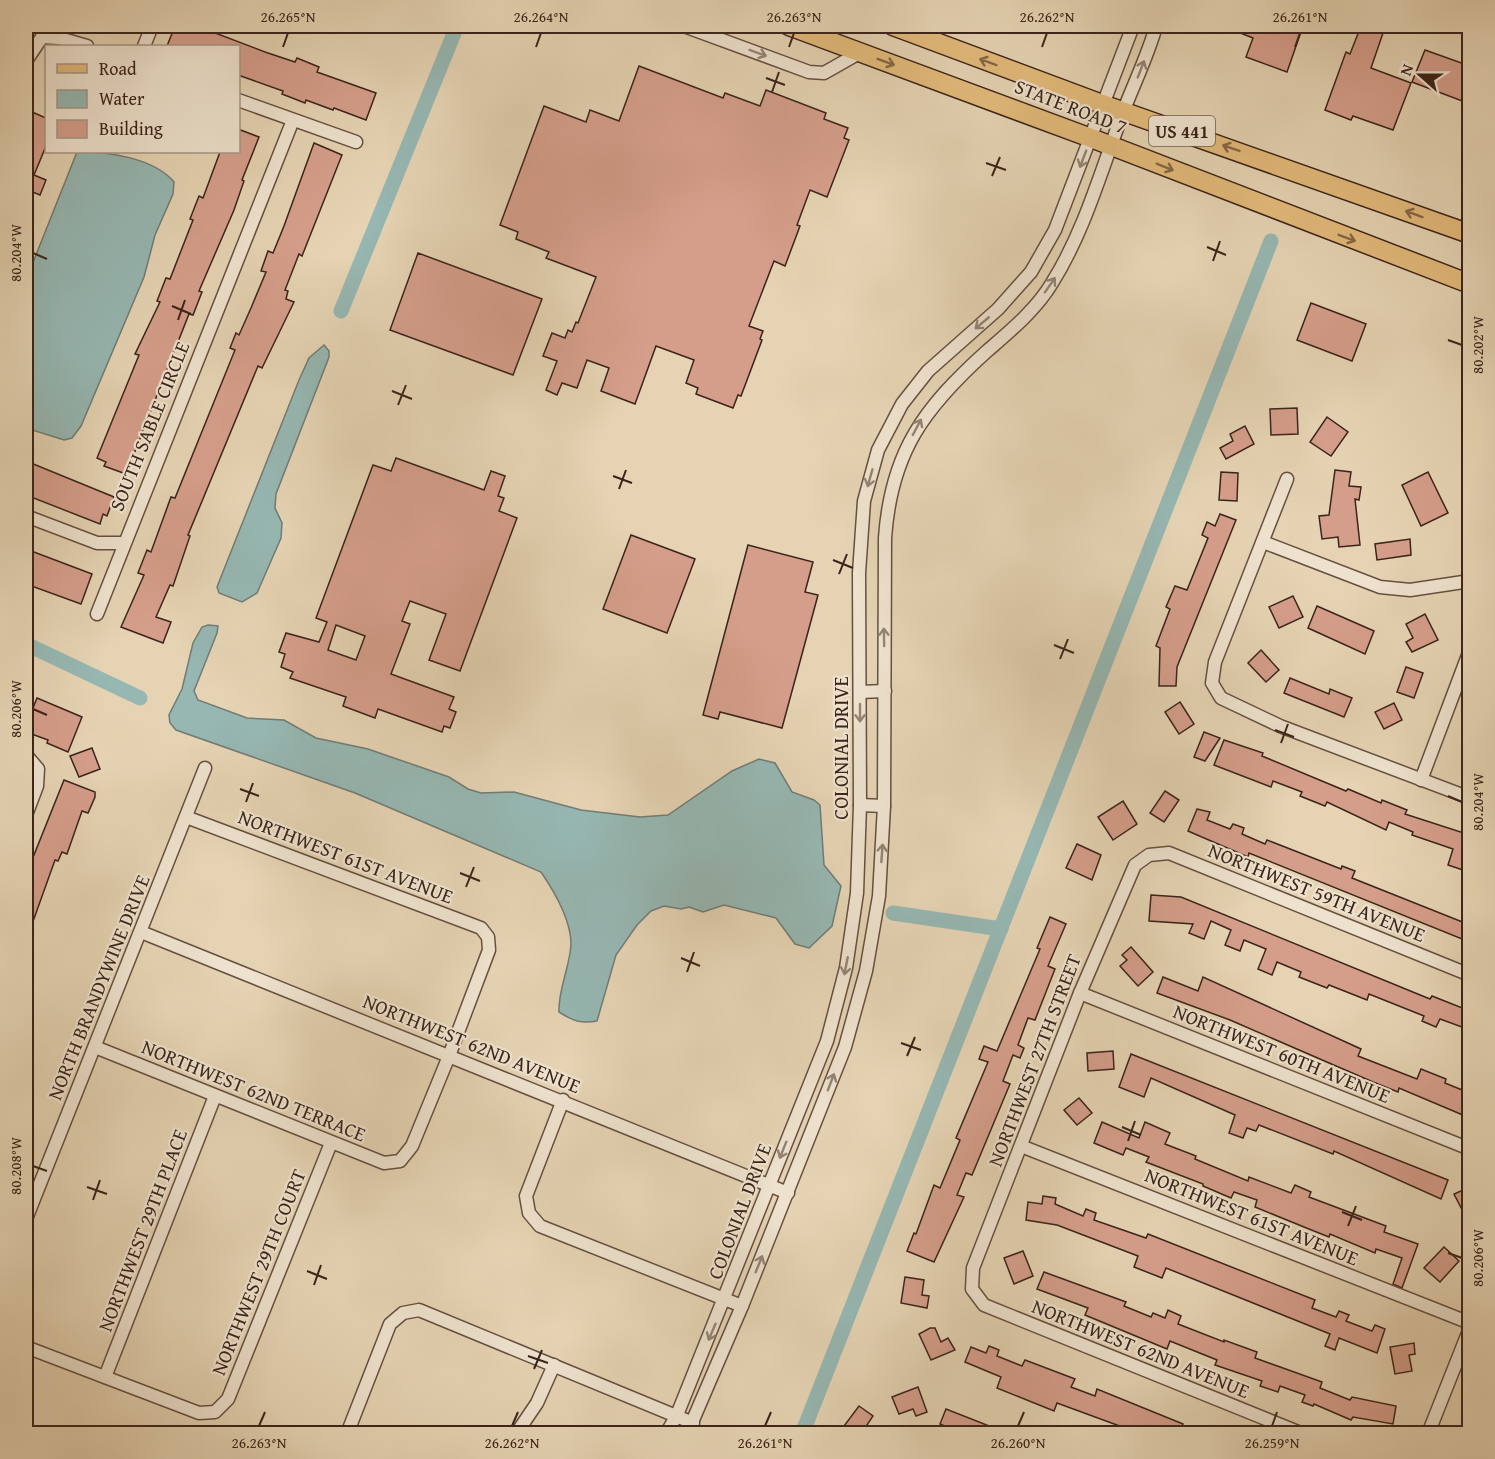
<svg xmlns="http://www.w3.org/2000/svg" width="1495" height="1459" font-family="'Gentium Book Plus',serif">
	<rect width="100%" height="100%" fill="#e5d3b3"/>
	<filter id="stains"><feTurbulence type="fractalNoise" baseFrequency=".00333" numOctaves="4"/><feColorMatrix values="0 0 0 0 .2 0 0 0 0 .09 0 0 0 0 .02 0 0 0 .5 -.17"/></filter>
	<radialGradient id="worn" r=".72"><stop offset=".6" stop-color="#630" stop-opacity="0"/><stop offset="1" stop-color="#630" stop-opacity=".3"/></radialGradient>
	<!-- water -->
	<g fill="#96b7b2" stroke="#727c75" stroke-width="1.5">
		<path d="M 77,152 C 107,151 154,158 174,182 L 173,194 L 155,235 L 144,277 L 81,426 L 72,438 L 64,440 L 26,428 L 26,280 Z"/>
		<polygon points="324,345 329,351 329,357 276,494 275,508 282,523 281,538 257,593 242,602 219,593 217,587 299,380 309,358"/>
		<path d="M 208,625 L 218,626 L 217,633 L 194,691 L 198,700 L 247,718 L 284,720 L 316,738 L 368,749 L 449,777 L 468,789 L 481,793 L 514,792 L 581,810 L 640,817 L 668,815 L 732,771 L 759,759 L 775,763 L 792,792 L 814,800 L 820,805 L 824,865 L 841,886 L 832,926 L 809,948 L 795,944 L 776,918 L 724,905 L 703,912 L 689,907 L 681,909 L 664,906 L 651,911 L 637,925 L 616,955 L 597,1021 C 581,1024 573,1021 559,1012 C 558,989 570,967 571,944 C 571,920 554,891 541,872 L 355,793 L 176,730 L 170,723 L 169,715 L 182,689 L 193,643 L 202,627 Z"/>
	</g>
	<g fill="none" stroke-linecap="round" stroke-linejoin="round">
		<!-- canal -->
		<g stroke="#96b7b2" stroke-width="15">
			<polyline points="341,311 457,26"/>
			<polyline points="26,644 140,698"/>
			<polyline points="893,913 1001,929"/>
			<polyline points="802,1434 1271,241"/>
		</g>
	</g>
	<!-- building -->
	<g fill="#d59e8b" stroke="#3b241a" stroke-width="1.5" fill-rule="evenodd">
		<polygon points="175,26 197,26 265,52 295,62 297,58 319,67 317,72 376,93 366,120 334,108 333,110 306,100 305,103 282,94 283,91 238,75 238,46 167,46"/>
		<polygon points="1223,26 1303,26 1287,72 1246,57 1253,38"/>
		<polygon points="1361,26 1383,33 1371,68 1411,83 1393,130 1353,116 1351,120 1325,110 1346,52 1350,54"/>
		<polygon points="1425,50 1470,66 1470,104 1412,82"/>
		<polygon points="639,66 723,98 725,93 760,106 766,90 826,113 824,119 848,128 844,138 849,140 827,197 810,190 797,225 800,226 785,266 774,261 749,326 763,331 760,339 762,340 741,396 738,395 733,408 696,394 698,388 686,383 694,360 656,346 635,404 601,391 609,368 587,360 577,388 562,383 557,395 546,390 557,361 543,356 552,333 565,338 568,330 572,332 576,322 578,323 596,277 546,258 549,252 516,239 518,232 500,225 544,106 586,122 590,110 619,121"/>
		<polygon points="32,112 46,118 46,146 34,175 46,180 40,195 28,190 26,196 26,130"/>
		<polygon points="238,129 259,137 242,180 244,181 234,210 199,291 202,292 193,315 189,314 126,474 104,466 106,462 97,458 139,355 135,354 160,302 157,301 166,278 170,279 193,220 190,219 199,196 203,198 220,152 238,152"/>
		<polygon points="314,143 342,155 302,256 299,254 285,290 288,291 286,299 294,302 262,368 258,366 188,535 190,536 173,586 170,585 156,617 171,622 163,643 121,627 144,575 138,573 147,550 151,552 171,497 175,498 235,350 230,348 236,333 239,335 251,308 266,272 261,271 268,251 273,253 284,226"/>
		<polygon points="418,253 542,299 513,375 390,330"/>
		<polygon points="1311,303 1366,324 1352,361 1297,340"/>
		<polygon points="1297,408 1298,434 1271,435 1270,409"/>
		<polygon points="1327,417 1348,432 1331,456 1310,442"/>
		<polygon points="1245,426 1254,444 1226,459 1220,448 1233,441 1230,434"/>
		<path d="M 396,458 L 484,490 L 491,471 L 505,476 L 498,496 L 504,498 L 499,511 L 517,518 L 460,671 L 429,660 L 446,614 L 410,601 L 402,621 L 410,624 L 391,674 L 454,697 L 449,709 L 456,712 L 450,728 L 444,726 L 442,732 L 378,709 L 375,718 L 343,706 L 346,697 L 290,678 L 293,672 L 281,667 L 285,654 L 279,652 L 286,633 L 319,642 L 327,622 L 316,618 L 373,465 L 391,471 ZM 336,625 L 365,636 L 356,660 L 328,650 Z"/>
		<polygon points="26,461 114,497 107,516 103,514 100,524 26,495"/>
		<polygon points="1335,470 1351,472 1349,486 1361,487 1359,500 1355,499 1360,545 1339,547 1338,537 1322,539 1319,516 1329,515"/>
		<polygon points="1221,472 1238,473 1237,501 1219,500"/>
		<polygon points="1428,472 1448,513 1421,526 1402,485"/>
		<polygon points="1220,514 1236,520 1177,667 1176,686 1159,686 1160,648 1156,646 1170,609 1166,607 1175,586 1187,590 1208,538 1202,535 1207,522 1215,526"/>
		<polygon points="631,535 695,559 667,633 603,609"/>
		<polygon points="1410,539 1411,555 1377,560 1375,544"/>
		<polygon points="748,545 813,562 805,592 818,595 782,728 720,712 718,719 703,715"/>
		<polygon points="26,549 92,574 81,604 26,584"/>
		<polygon points="1293,596 1303,617 1279,628 1269,607"/>
		<polygon points="1317,606 1374,631 1365,654 1308,628"/>
		<polygon points="1425,614 1438,640 1412,652 1406,642 1413,638 1406,624"/>
		<polygon points="1261,650 1279,670 1266,682 1248,663"/>
		<polygon points="1406,667 1423,673 1414,698 1397,692"/>
		<polygon points="1290,678 1329,694 1330,689 1352,698 1344,717 1284,693"/>
		<polygon points="37,698 82,717 68,752 47,743 48,740 26,732 26,705 33,708"/>
		<polygon points="1180,702 1194,724 1179,734 1165,712"/>
		<polygon points="1394,703 1402,720 1384,729 1375,712"/>
		<polygon points="1204,732 1220,738 1205,761 1194,757"/>
		<polygon points="1224,740 1263,753 1262,756 1346,791 1348,789 1381,803 1382,800 1407,810 1405,814 1470,835 1470,852 1463,870 1448,865 1453,849 1412,835 1413,832 1389,822 1386,830 1327,802 1325,806 1300,796 1302,792 1273,781 1271,787 1214,765"/>
		<polygon points="92,748 100,769 79,777 70,756"/>
		<polygon points="64,780 95,792 95,797 88,813 82,811 67,854 62,852 58,861 55,860 26,941 26,875"/>
		<polygon points="1165,791 1179,800 1164,822 1150,813"/>
		<polygon points="1123,801 1137,824 1113,840 1098,817"/>
		<polygon points="1197,809 1210,812 1207,820 1230,829 1233,824 1244,828 1242,834 1265,844 1267,840 1341,869 1342,866 1355,871 1352,878 1470,925 1467,941 1249,853 1248,857 1188,831"/>
		<polygon points="1077,844 1101,855 1092,880 1066,868"/>
		<polygon points="1151,895 1181,897 1430,999 1432,996 1470,1011 1470,1030 1440,1019 1436,1027 1422,1021 1424,1016 1369,994 1367,1000 1329,985 1327,988 1299,977 1301,972 1277,962 1272,975 1258,969 1266,949 1244,940 1240,951 1225,945 1231,930 1211,921 1204,939 1189,933 1193,924 1149,921"/>
		<polygon points="1050,917 1066,924 1048,966 1055,969 1035,1020 1028,1018 1018,1045 1024,1048 1020,1058 1013,1055 1003,1081 1010,1084 972,1175 966,1173 957,1195 964,1197 934,1262 907,1251 914,1233 916,1234 934,1185 940,1188 960,1140 956,1138 988,1062 979,1059 984,1046 997,1051 1040,949 1037,948"/>
		<polygon points="1131,947 1153,972 1138,986 1120,966 1127,960 1122,955"/>
		<polygon points="1163,977 1198,991 1203,977 1361,1049 1358,1056 1417,1079 1421,1069 1446,1079 1445,1083 1467,1092 1465,1099 1470,1101 1470,1118 1399,1088 1398,1092 1373,1082 1230,1020 1157,993"/>
		<polygon points="1113,1051 1114,1069 1088,1071 1087,1053"/>
		<polygon points="1131,1054 1448,1180 1441,1199 1334,1151 1333,1154 1259,1125 1256,1131 1247,1128 1243,1138 1229,1133 1235,1115 1151,1078 1144,1097 1119,1087"/>
		<polygon points="1079,1098 1092,1113 1077,1125 1064,1110"/>
		<polygon points="1102,1122 1139,1138 1145,1122 1170,1133 1165,1144 1196,1156 1195,1159 1248,1181 1249,1177 1291,1193 1295,1185 1311,1192 1309,1197 1386,1226 1384,1232 1418,1244 1402,1288 1393,1284 1402,1258 1376,1249 1375,1253 1330,1234 1329,1237 1304,1227 1255,1207 1257,1200 1234,1192 1231,1198 1203,1186 1203,1184 1146,1162 1149,1157 1126,1148 1123,1155 1094,1143"/>
		<polygon points="1470,1187 1470,1225 1454,1194"/>
		<polygon points="1043,1196 1056,1198 1055,1204 1083,1216 1086,1209 1096,1213 1094,1220 1146,1238 1148,1234 1315,1300 1312,1308 1336,1317 1339,1311 1349,1315 1346,1321 1372,1331 1375,1325 1385,1329 1377,1353 1339,1338 1335,1350 1325,1346 1330,1334 1166,1268 1162,1278 1134,1267 1138,1256 1057,1225 1026,1220 1028,1202 1042,1204"/>
		<polygon points="1444,1247 1459,1261 1440,1282 1424,1268"/>
		<polygon points="1023,1251 1033,1276 1014,1284 1004,1258"/>
		<polygon points="1044,1272 1126,1302 1124,1306 1151,1317 1153,1313 1165,1318 1168,1310 1181,1316 1178,1324 1224,1342 1224,1340 1257,1352 1255,1358 1322,1382 1320,1388 1350,1400 1352,1397 1396,1406 1393,1424 1353,1417 1351,1420 1314,1404 1313,1406 1302,1402 1305,1395 1280,1386 1278,1392 1260,1386 1262,1381 1215,1365 1217,1360 1170,1341 1167,1349 1085,1315 1088,1308 1037,1289"/>
		<polygon points="905,1277 924,1280 922,1295 929,1296 927,1308 901,1303"/>
		<polygon points="930,1328 935,1328 941,1342 948,1338 955,1350 931,1360 919,1334"/>
		<polygon points="1414,1343 1415,1354 1409,1355 1412,1371 1395,1374 1390,1347"/>
		<polygon points="989,1346 999,1350 997,1356 1022,1366 1025,1360 1075,1379 1071,1387 1095,1396 1097,1389 1183,1424 1179,1434 1153,1434 1138,1427 1136,1432 1057,1403 1054,1411 997,1388 1001,1377 965,1362 971,1347 986,1353"/>
		<polygon points="918,1387 927,1412 916,1416 913,1409 899,1414 892,1397"/>
		<polygon points="859,1406 873,1416 861,1434 854,1434 844,1426"/>
		<polygon points="946,1409 1007,1433 1007,1434 963,1434 940,1424"/>
	</g>
	<g fill="none" stroke-linecap="round" stroke-linejoin="round">
		<defs>
			<g id="street">
				<polyline points="684,26 809,72 824,73 861,52"/>
				<polyline points="144,46 152,26"/>
				<polyline points="26,61 42,37 59,38 87,46"/>
				<polyline points="238,100 356,142"/>
				<polyline points="1287,479 1215,662 1212,683 1221,698 1280,726 1470,798"/>
				<polyline points="26,516 97,543 123,543"/>
				<polyline points="1263,542 1380,587 1410,590 1470,581"/>
				<polyline points="1468,582 1470,594"/>
				<polyline points="97,614 293,120"/>
				<polyline points="860,692 885,691"/>
				<polyline points="26,755 38,769 37,786 26,815"/>
				<polyline points="1421,780 1470,650"/>
				<polyline points="860,805 884,806"/>
				<polyline points="141,932 788,1193"/>
				<polyline points="1080,993 1470,1149"/>
				<polyline points="95,1047 384,1163 400,1161 412,1146 449,1056 489,950 488,937 481,928 186,817"/>
				<polyline points="563,1100 526,1196 529,1213 540,1226 742,1306"/>
				<polyline points="1021,1146 1470,1323"/>
				<polyline points="26,1219 205,768"/>
				<polyline points="26,1347 199,1413 215,1412 228,1399 331,1143"/>
				<polyline points="105,1377 215,1096"/>
				<polyline points="347,1434 390,1324 403,1313 419,1310 693,1423"/>
				<polyline points="516,1434 537,1403 554,1365"/>
				<polyline points="666,1434 677,1415 827,1041 846,968 857,893 860,805 859,573 864,501 878,450 902,404 928,371 998,309 1031,272 1055,230 1133,26"/>
				<path d="M 687,1434 L 742,1306 L 845,1047 L 866,971 L 879,896 L 884,806 L 885,538 C 891,452 924,408 986,352 C 1009,332 1036,310 1052,283 C 1084,232 1101,171 1122,115 C 1133,85 1148,56 1156,26"/>
				<polyline points="1303,1434 984,1305 972,1289 973,1268 1080,993 1135,865 1149,855 1169,853 1470,975"/>
				<polyline points="1428,1434 1470,1328"/>
			</g>
			<g id="primary">
				<polyline points="789,26 1091,138 1470,284"/>
				<polyline points="893,26 1102,104 1470,234"/>
			</g>
		</defs>
		<!-- street casing -->
		<use href="#street" stroke="#665040" stroke-width="15"/>
		<!-- primary casing -->
		<use href="#primary" stroke="#3b241a" stroke-width="21"/>
		<!-- street -->
		<use href="#street" stroke="#eee2ce" stroke-width="12"/>
		<!-- primary -->
		<use href="#primary" stroke="#e2ba7a" stroke-width="18"/>
	</g>
	<!-- one-way arrows -->
	<defs><path id="oneway-shaft" d="M-6 0H5M1.5-3L5.5 0L1.5 3" fill="none" stroke-width="1.6" stroke-linecap="round" stroke-linejoin="round" transform="scale(1.5)"/></defs>
	<g stroke="#948374">
		<use href="#oneway-shaft" transform="translate(758 53) rotate(20)"/>
		<use href="#oneway-shaft" transform="translate(1141 69) rotate(-69)"/>
		<use href="#oneway-shaft" transform="translate(1083 159) rotate(111)"/>
		<use href="#oneway-shaft" transform="translate(1050 285) rotate(-55)"/>
		<use href="#oneway-shaft" transform="translate(982 323) rotate(140)"/>
		<use href="#oneway-shaft" transform="translate(917 427) rotate(-62)"/>
		<use href="#oneway-shaft" transform="translate(870 478) rotate(106)"/>
		<use href="#oneway-shaft" transform="translate(884 637) rotate(-91)"/>
		<use href="#oneway-shaft" transform="translate(860 713) rotate(90)"/>
		<use href="#oneway-shaft" transform="translate(882 853) rotate(-86)"/>
		<use href="#oneway-shaft" transform="translate(846 966) rotate(101)"/>
		<use href="#oneway-shaft" transform="translate(831 1082) rotate(-69)"/>
		<use href="#oneway-shaft" transform="translate(783 1150) rotate(112)"/>
		<use href="#oneway-shaft" transform="translate(759 1264) rotate(-68)"/>
		<use href="#oneway-shaft" transform="translate(712 1332) rotate(113)"/>
	</g>
	<g stroke="#866845">
		<use href="#oneway-shaft" transform="translate(886 62) rotate(20)"/>
		<use href="#oneway-shaft" transform="translate(988 62) rotate(-160)"/>
		<use href="#oneway-shaft" transform="translate(1231 148) rotate(-161)"/>
		<use href="#oneway-shaft" transform="translate(1165 167) rotate(22)"/>
		<use href="#oneway-shaft" transform="translate(1414 214) rotate(-160)"/>
		<use href="#oneway-shaft" transform="translate(1347 238) rotate(21)"/>
	</g>
	<!-- ticks -->
	<path fill="none" stroke="#3b241a" stroke-width="2" d="M 283,47 L 288,33M 536,47 L 541,33M 789,47 L 794,33M 1042,47 L 1047,33M 1295,47 L 1300,33M 766,78 L 785,85M 772,92 L 779,72M 986,163 L 1006,170M 992,176 L 1000,157M 1207,247 L 1226,255M 33,253 L 47,259M 1213,261 L 1220,241M 172,306 L 191,314M 178,320 L 185,300M 1448,340 L 1462,345M 392,391 L 412,399M 398,405 L 406,385M 613,476 L 632,483M 619,489 L 626,470M 833,560 L 853,568M 839,574 L 847,554M 1054,645 L 1074,653M 1060,659 L 1068,639M 33,709 L 47,715M 1275,730 L 1294,737M 1281,743 L 1288,724M 240,789 L 259,796M 1448,796 L 1462,802M 246,802 L 253,783M 460,873 L 480,881M 466,887 L 474,867M 681,958 L 700,966M 687,972 L 694,952M 901,1043 L 921,1050M 907,1056 L 915,1037M 1122,1127 L 1141,1135M 1128,1141 L 1135,1121M 33,1166 L 47,1171M 87,1187 L 107,1194M 93,1200 L 100,1180M 1342,1212 L 1362,1220M 1348,1226 L 1356,1206M 1448,1253 L 1462,1258M 307,1271 L 327,1279M 314,1285 L 321,1265M 528,1356 L 548,1363M 534,1369 L 542,1350M 259,1426 L 265,1412M 512,1426 L 518,1412M 765,1426 L 771,1412M 1018,1426 L 1024,1412M 1272,1426 L 1277,1412"/>
	<g text-anchor="middle" dominant-baseline="central" stroke-width="4.5" stroke-linejoin="round" paint-order="stroke">
		<!-- shield labels -->
		<rect fill="#eee2ce" stroke="#715d50" stroke-width="1.5" x="1149" y="116" width="66" height="30" rx="4.5"/>
		<g font-size="18" font-weight="bold" fill="#3b241a">
			<text x="1182" y="131">US 441</text>
		</g>
		<!-- street labels -->
		<g font-size="20" fill="#3b241a" stroke="#eee2ce">
			<text transform="translate(1071 106) rotate(21)">STATE ROAD 7</text>
			<text transform="translate(149 426) rotate(-68)">SOUTH SABLE CIRCLE</text>
			<text transform="translate(840 748) rotate(-90)">COLONIAL DRIVE</text>
			<text transform="translate(346 856) rotate(21)">NORTHWEST 61ST AVENUE</text>
			<text transform="translate(1317 892) rotate(22)">NORTHWEST 59TH AVENUE</text>
			<text transform="translate(98 987) rotate(-68)">NORTH BRANDYWINE DRIVE</text>
			<text transform="translate(472 1043) rotate(22)">NORTHWEST 62ND AVENUE</text>
			<text transform="translate(1282 1053) rotate(22)">NORTHWEST 60TH AVENUE</text>
			<text transform="translate(1034 1060) rotate(-69)">NORTHWEST 27TH STREET</text>
			<text transform="translate(254 1090) rotate(22)">NORTHWEST 62ND TERRACE</text>
			<text transform="translate(739 1211) rotate(-69)">COLONIAL DRIVE</text>
			<text transform="translate(1252 1216) rotate(22)">NORTHWEST 61ST AVENUE</text>
			<text transform="translate(142 1230) rotate(-69)">NORTHWEST 29TH PLACE</text>
			<text transform="translate(258 1272) rotate(-68)">NORTHWEST 29TH COURT</text>
			<text transform="translate(1141 1348) rotate(22)">NORTHWEST 62ND AVENUE</text>
		</g>
	</g>
	<!-- margin -->
	<rect width="1495" height="1459" fill="none" stroke="#e5d3b3" stroke-width="66"/>
	<!-- legend -->
	<rect x="45" y="45" width="195" height="108" fill="#eee2ce" stroke="#a69686" stroke-width="1.5"/>
	<rect x="57" y="64" width="30" height="9" fill="#e2ba7a" stroke="#a69686" stroke-width="1.5"/>
	<text x="99" y="75" font-size="18" fill="#3b241a">Road</text>
	<rect x="57" y="90" width="30" height="18" fill="#96b7b2" stroke="#a69686" stroke-width="1.5"/>
	<text x="99" y="105" font-size="18" fill="#3b241a">Water</text>
	<rect x="57" y="120" width="30" height="18" fill="#d59e8b" stroke="#a69686" stroke-width="1.5"/>
	<text x="99" y="135" font-size="18" fill="#3b241a">Building</text>
	<!-- north arrow -->
	<g transform="translate(1420 75) rotate(291)" stroke="#eee2ce" stroke-width="4.5" paint-order="stroke">
	<path d="M0-4.5L10 22L0 15L-10 22Z" fill="#3b241a"/>
	<text y="-9" font-size="16" font-weight="bold" text-anchor="middle" fill="#3b241a">N</text>
	</g>
	<rect x="33" y="33" width="1429" height="1393" fill="none" stroke="#3b241a" stroke-width="2"/>
	<g font-size="15" text-anchor="middle" fill="#3b241a">
		<text x="288" y="22">26.265°N</text>
		<text x="541" y="22">26.264°N</text>
		<text x="794" y="22">26.263°N</text>
		<text x="1047" y="22">26.262°N</text>
		<text x="1300" y="22">26.261°N</text>
		<text transform="translate(16 253) rotate(-90)" y="5">80.204°W</text>
		<text transform="translate(1478 345) rotate(-90)" y="5">80.202°W</text>
		<text transform="translate(16 709) rotate(-90)" y="5">80.206°W</text>
		<text transform="translate(1478 802) rotate(-90)" y="5">80.204°W</text>
		<text transform="translate(16 1166) rotate(-90)" y="5">80.208°W</text>
		<text transform="translate(1478 1258) rotate(-90)" y="5">80.206°W</text>
		<text x="259" y="1448">26.263°N</text>
		<text x="512" y="1448">26.262°N</text>
		<text x="765" y="1448">26.261°N</text>
		<text x="1018" y="1448">26.260°N</text>
		<text x="1272" y="1448">26.259°N</text>
	</g>
	<rect width="100%" height="100%" filter="url(#stains)"/>
	<rect width="100%" height="100%" fill="url(#worn)"/>
</svg>
